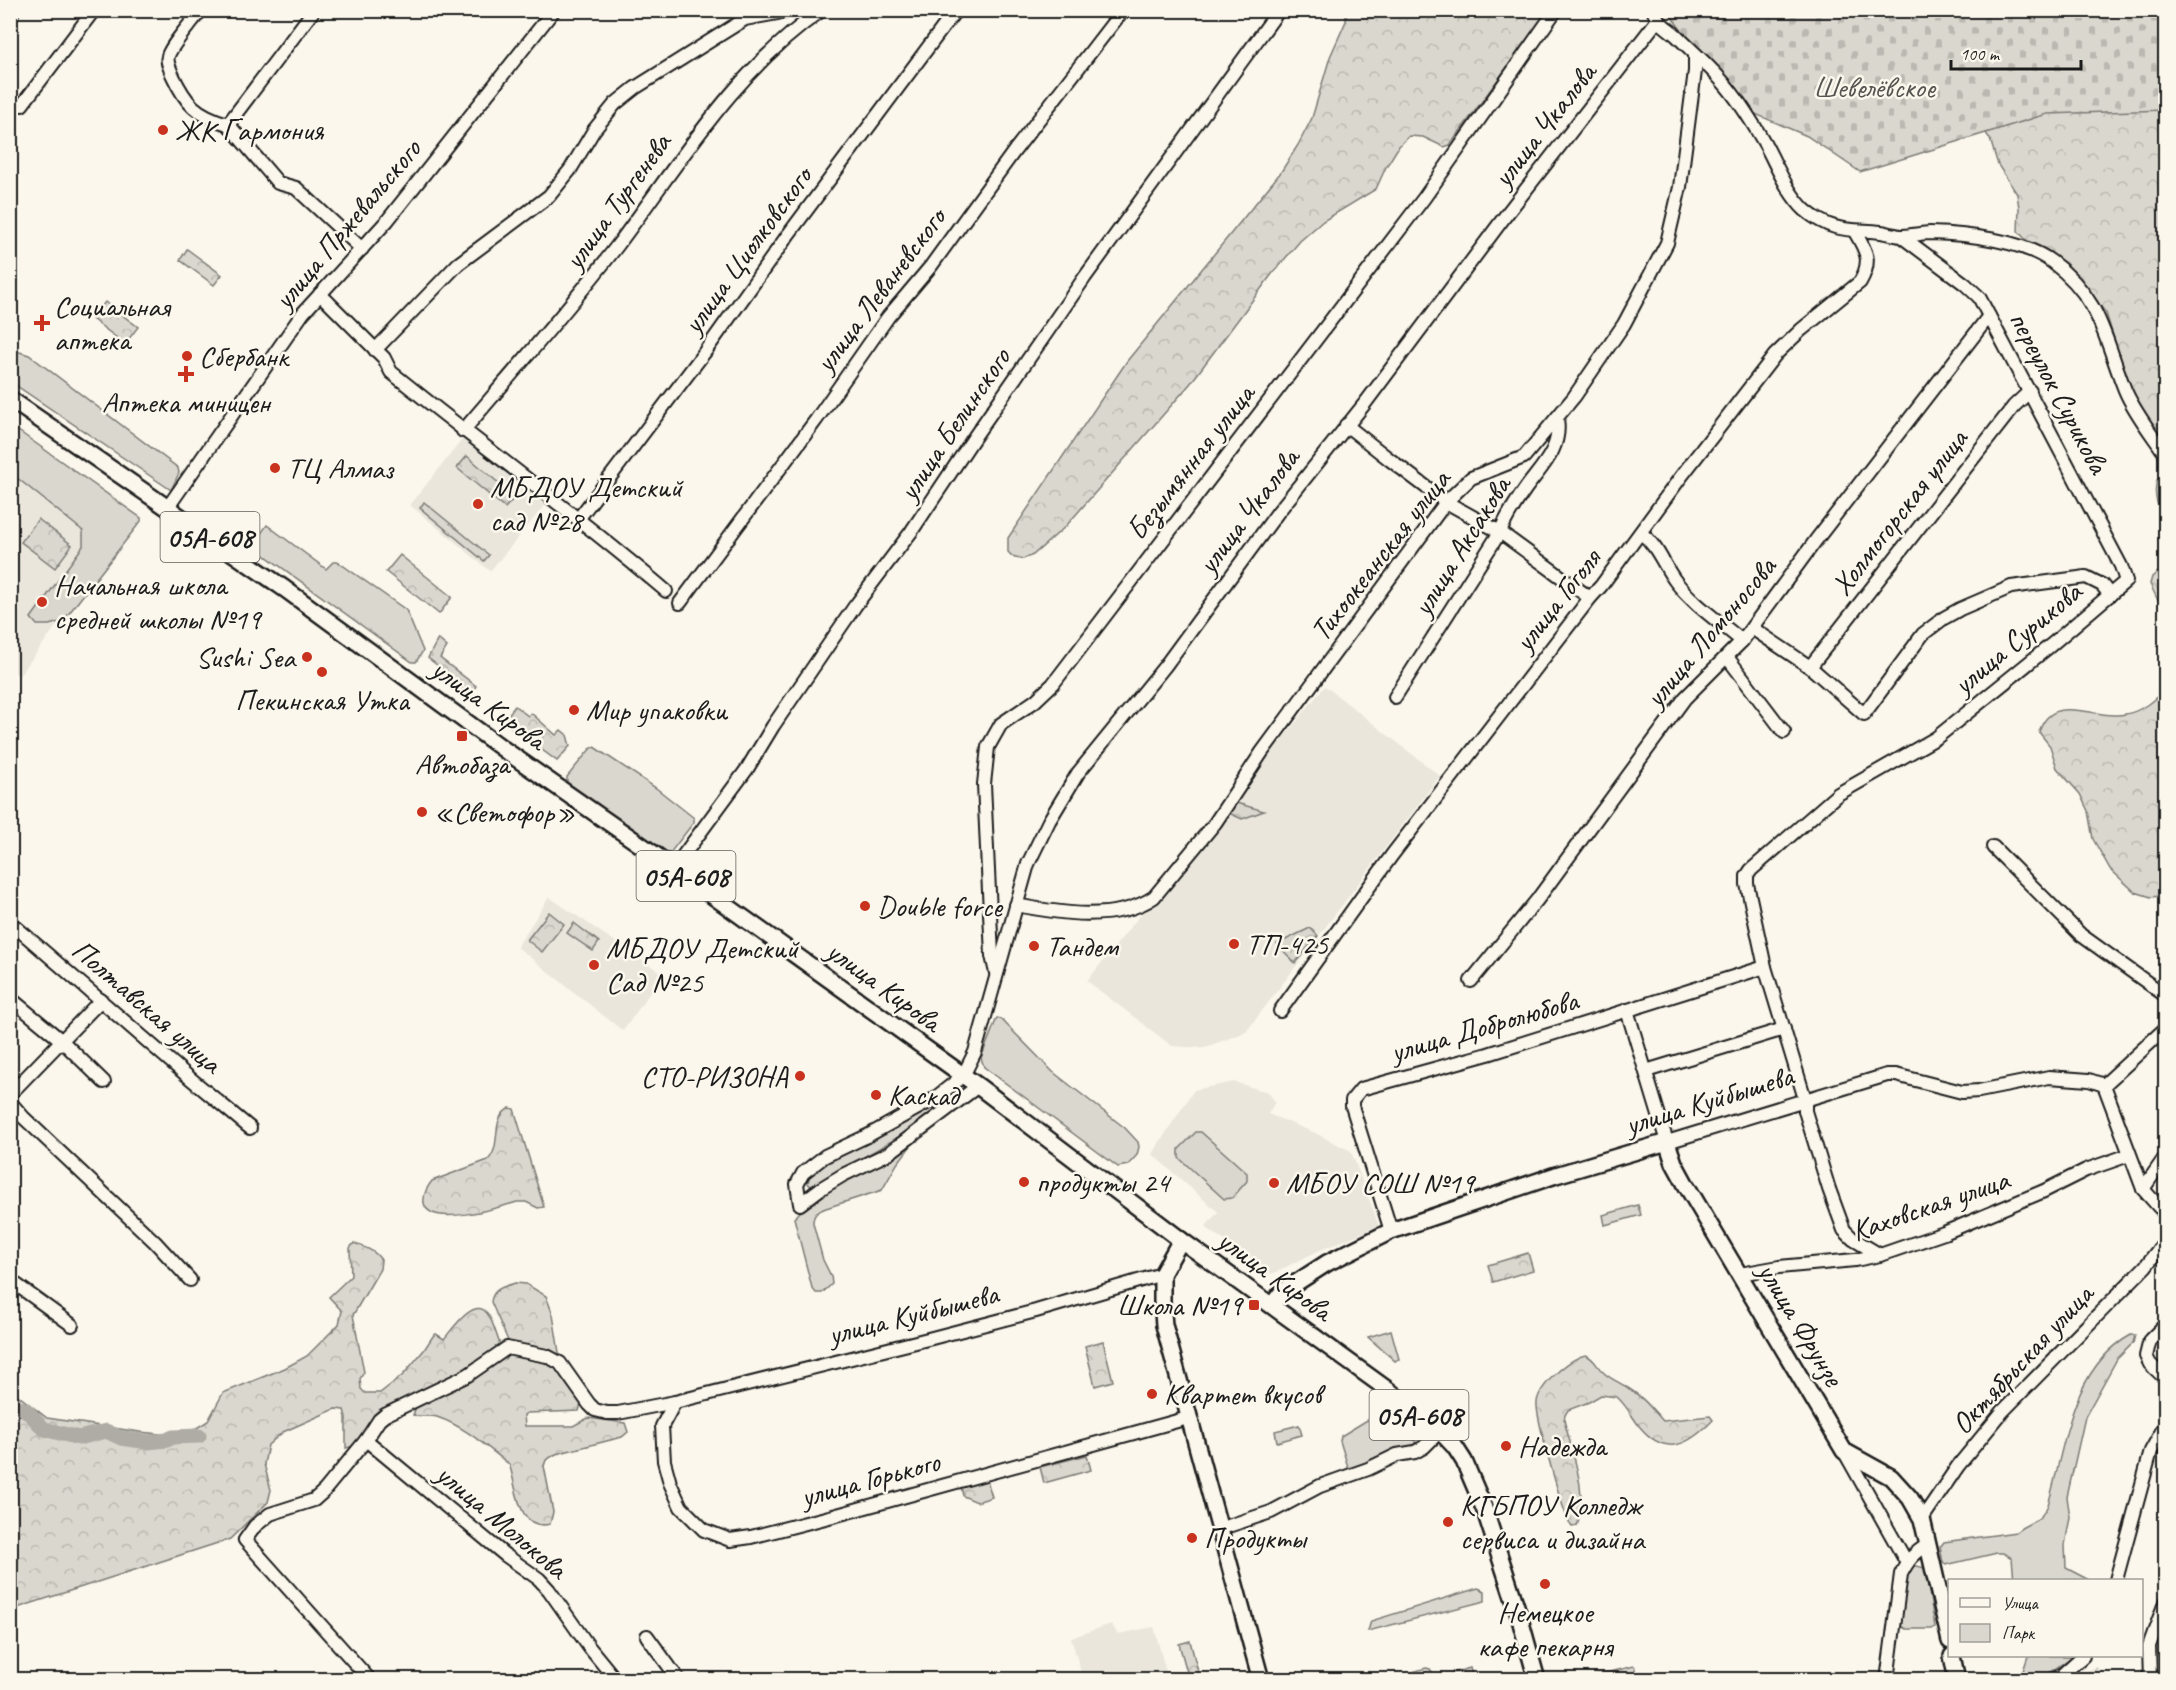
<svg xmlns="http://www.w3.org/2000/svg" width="2176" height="1690" font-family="Caveat,sans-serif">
	<defs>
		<pattern id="industrial-furrows" width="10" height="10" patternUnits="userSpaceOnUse" patternTransform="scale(1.5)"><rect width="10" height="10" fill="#eae6dc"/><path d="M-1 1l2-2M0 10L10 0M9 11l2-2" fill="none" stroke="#c8c5bc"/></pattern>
		<pattern id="forest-crowns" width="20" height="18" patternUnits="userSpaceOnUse" patternTransform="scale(1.5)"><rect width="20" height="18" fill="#dad7ce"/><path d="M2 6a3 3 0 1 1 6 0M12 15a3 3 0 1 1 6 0" fill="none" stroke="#bab8b0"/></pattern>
		<pattern id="cemetery-stones" width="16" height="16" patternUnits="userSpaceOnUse" patternTransform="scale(1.5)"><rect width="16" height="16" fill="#dad7ce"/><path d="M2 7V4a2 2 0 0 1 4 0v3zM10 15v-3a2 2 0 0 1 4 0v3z" fill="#bab8b0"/></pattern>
	</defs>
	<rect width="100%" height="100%" fill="#fbf7ec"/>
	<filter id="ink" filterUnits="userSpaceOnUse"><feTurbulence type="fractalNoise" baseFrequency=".0167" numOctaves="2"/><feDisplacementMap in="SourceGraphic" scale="12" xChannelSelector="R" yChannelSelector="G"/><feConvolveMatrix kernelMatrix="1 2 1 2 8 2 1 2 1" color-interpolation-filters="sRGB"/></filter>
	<g filter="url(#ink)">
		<!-- built -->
		<g fill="#eae6dc">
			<polygon points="465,436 547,503 490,571 410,505"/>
			<polygon points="10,450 125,534 19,676 10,669"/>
			<polygon points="1325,686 1440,776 1246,1032 1203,1048 1172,1046 1087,981"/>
			<polygon points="549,897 663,974 623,1031 517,947"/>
			<polygon points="1234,1082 1268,1092 1275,1102 1268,1114 1313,1132 1351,1151 1379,1226 1318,1251 1272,1274 1208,1229 1206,1226 1218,1212 1152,1154 1194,1090"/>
			<polygon points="1111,1624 1118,1634 1154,1627 1168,1679 1083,1679 1071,1638"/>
		</g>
		<!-- industrial -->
		<polygon fill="url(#industrial-furrows)" points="2096,1667 2111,1679 2065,1680"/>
		<!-- green -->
		<g fill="#dad7ce" stroke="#7b7a75" stroke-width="1.5">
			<polygon points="10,349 29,355 178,468 179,473 171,490 11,382"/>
			<polygon points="10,425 141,518 141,521 63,621 49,625 37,625 31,618 83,546 83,531 11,473"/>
			<polygon points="267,525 326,569 333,562 338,562 406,610 423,651 416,662 412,662 255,548 255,542"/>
			<polygon points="594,747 656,788 694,818 694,822 670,853 667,853 567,784 567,777 590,749"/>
			<polygon points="997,1018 1001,1019 1053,1072 1125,1128 1138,1142 1139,1147 1137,1155 1128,1165 1118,1167 984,1067 981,1058"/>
			<polygon points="940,1103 942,1106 930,1119 817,1184 810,1186 808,1183 810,1174 829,1159 935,1104"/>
			<polygon points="1196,1132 1201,1132 1247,1173 1247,1181 1232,1198 1224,1199 1179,1158 1179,1149"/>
			<path d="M 911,1143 L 910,1147 L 897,1164 L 882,1190 L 826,1208 C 818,1211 813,1214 813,1223 L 823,1260 L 831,1276 L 832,1284 L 822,1293 L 816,1293 L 812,1288 L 794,1218 L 818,1195 Z"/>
			<path d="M 2131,1335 L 2135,1335 L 2133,1343 L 2117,1359 L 2085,1417 L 2067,1497 L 2070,1517 L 2065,1545 L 2066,1568 L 2089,1580 L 2014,1580 L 2012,1558 L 2003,1553 L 1997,1553 L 1946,1565 L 1943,1563 L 1940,1547 L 1944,1542 L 2016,1532 C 2031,1519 2038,1526 2048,1505 C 2065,1446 2071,1368 2131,1335 Z"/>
			<polygon points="1377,1414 1381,1414 1416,1442 1412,1446 1351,1469 1348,1467 1340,1441 1341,1436"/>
			<polygon points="1913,1565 1925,1568 1935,1627 1932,1629 1906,1629 1900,1626 1906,1569"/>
			<polygon points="1478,1588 1485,1591 1485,1601 1368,1631 1371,1621"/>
			<path d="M 2028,1656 L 2073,1656 C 2061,1664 2036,1687 2022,1674 Z"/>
			<polygon points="1634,1666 1636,1668 1637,1679 1588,1679 1590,1677"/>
			<polygon points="1426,1668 1430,1669 1437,1679 1407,1679 1409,1673"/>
		</g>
		<!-- forest -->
		<g fill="url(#forest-crowns)" stroke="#7b7a75" stroke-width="1.5">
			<polygon points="1346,11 1548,11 1450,145 1444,147 1423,137 1409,136 1399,146 1386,167 1376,189 1323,221 1300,241 1272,274 1190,384 1066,526 1033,555 1023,559 1012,556 1008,552 1008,538 1127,361 1281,172 1298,145 1312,118 1330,57 1346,21"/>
			<polygon points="2165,11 2165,444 2129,387 2106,313 2081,281 2048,254 2025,239 2018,231 2019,208 2017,194 1998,165 1990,139 1986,133 2025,92"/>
			<polygon points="187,249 222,275 214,285 180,260"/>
			<polygon points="105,302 138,327 125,344 92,319"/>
			<polygon points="467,456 515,497 505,508 457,468"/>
			<path d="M 2163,477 L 2165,478 L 2165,519 C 2157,508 2153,493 2157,480 Z"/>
			<polygon points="424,502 489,555 484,561 420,508"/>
			<polygon points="38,519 72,545 55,568 21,542"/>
			<polygon points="400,555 452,597 439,614 386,572"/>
			<polygon points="2165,566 2165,615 2150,584 2152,577"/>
			<polygon points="438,639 447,647 440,658 476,686 470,695 443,675 446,672 428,658"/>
			<path d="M 2165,689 L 2165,891 L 2160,896 L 2151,897 L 2135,892 L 2110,869 L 2093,839 L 2088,811 L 2080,794 L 2057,768 L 2050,746 L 2039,732 C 2053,690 2096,721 2126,714 C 2142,711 2154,700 2165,689 Z"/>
			<polygon points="515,706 528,716 531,713 556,735 561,730 567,735 570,746 557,761 503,721"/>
			<polygon points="1233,802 1264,811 1242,819 1229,813"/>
			<polygon points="549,912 564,924 542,952 527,940"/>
			<polygon points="574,923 599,942 593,951 567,933"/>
			<polygon points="1310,928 1318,936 1295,963 1277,944"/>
			<path d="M 510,1108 L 514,1109 L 544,1207 L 538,1208 L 526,1202 L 517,1202 C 501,1207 429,1229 424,1203 C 423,1195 427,1187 432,1181 L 488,1160 C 503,1145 489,1118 510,1108 Z"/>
			<polygon points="1638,1205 1641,1215 1605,1225 1603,1215"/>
			<path d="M 354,1243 C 364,1247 375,1250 381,1260 L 380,1269 L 353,1315 L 364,1372 L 360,1379 L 361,1389 L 365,1393 L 380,1393 L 403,1375 L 424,1350 L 433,1336 L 436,1334 L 444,1339 C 451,1331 474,1296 487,1313 C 493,1321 496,1334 500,1344 L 499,1347 L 466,1370 L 373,1418 L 354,1446 L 346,1448 L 346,1417 L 344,1410 L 335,1409 L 283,1432 L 268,1445 L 264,1464 L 271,1490 L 268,1502 L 230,1539 L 11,1610 L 10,1389 L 47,1418 L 140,1432 L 170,1435 L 187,1434 L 208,1421 L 223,1393 L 285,1368 L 307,1356 L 339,1324 L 342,1311 L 329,1297 L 351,1276 L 350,1248 Z"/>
			<polygon points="1528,1253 1533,1270 1493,1282 1488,1265"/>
			<path d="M 515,1283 L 526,1284 L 546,1296 L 553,1315 L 560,1359 L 509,1343 L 491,1302 C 493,1288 503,1287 515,1283 Z"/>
			<polygon points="1391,1330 1399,1359 1395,1361 1368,1337"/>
			<polygon points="1103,1341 1113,1381 1095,1386 1085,1346"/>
			<path d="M 507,1354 L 545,1358 L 566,1376 L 581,1404 L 579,1411 L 527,1413 L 524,1415 L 525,1426 L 573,1426 L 588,1418 L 625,1423 L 628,1432 L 622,1437 L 556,1454 L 546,1460 L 544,1466 L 553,1512 L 550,1524 C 516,1532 517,1484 509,1464 C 487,1447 464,1426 437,1417 C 429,1415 421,1417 413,1415 L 416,1407 L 472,1379 Z"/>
			<path d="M 1586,1355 C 1595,1359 1596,1366 1603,1372 C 1610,1379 1619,1382 1628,1388 C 1642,1396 1652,1409 1663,1421 L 1710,1416 L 1713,1420 C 1689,1445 1666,1458 1640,1427 C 1632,1417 1627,1406 1617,1397 L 1601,1395 L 1589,1402 L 1568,1410 L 1565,1415 L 1564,1420 C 1572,1452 1589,1496 1577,1526 L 1572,1527 C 1564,1518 1535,1415 1537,1402 C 1539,1385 1570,1358 1586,1355 Z"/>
			<polygon points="1299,1425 1302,1435 1277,1442 1275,1431"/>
			<polygon points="1087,1455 1091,1470 1044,1483 1040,1467"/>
			<polygon points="987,1480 992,1497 977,1502 963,1496 961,1487"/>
			<polygon points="1190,1641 1200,1679 1189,1679 1179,1644"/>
			<polygon points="1470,1668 1473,1679 1446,1679 1445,1675"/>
		</g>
		<!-- cemetery -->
		<polygon fill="url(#cemetery-stones)" stroke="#7b7a75" stroke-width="1.5" points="1667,11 2165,11 2165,110 2047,114 1860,172 1807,136 1746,110 1696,49"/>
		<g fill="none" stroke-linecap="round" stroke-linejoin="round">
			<!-- river -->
			<polyline stroke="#afaca5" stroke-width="15" points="10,1405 26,1410 44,1429 79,1438 106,1431 121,1438 148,1442 167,1440 173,1437 199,1436"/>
			<defs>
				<g id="minor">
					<path d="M 201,10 C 193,21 171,45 168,56 C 166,62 170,68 172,74 C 186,104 196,115 228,124"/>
					<polyline points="314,10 228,124 278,183 296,188 362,249"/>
					<path d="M 1653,10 C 1658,24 1667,27 1677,36 C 1694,53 1713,69 1728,88 C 1742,105 1754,125 1765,144 C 1777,166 1787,193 1805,210 C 1832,233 1850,229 1881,232 C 1889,233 1896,236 1903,236 C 1912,236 1921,233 1930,233 C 1966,234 2023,240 2052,262 C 2101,298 2104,338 2125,390 C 2134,412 2152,434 2166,455"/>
					<polyline points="10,19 13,10"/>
					<polyline points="22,105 94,10"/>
					<path d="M 320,294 L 384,358 L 391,372 C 482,446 577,515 666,591"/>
					<polyline points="375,350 458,264 549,196 570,170 594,130 615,104 635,88 745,19 794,10"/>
					<polyline points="1346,425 1389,459 1446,502 1500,532 1590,598"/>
					<path d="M 463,431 C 515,370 568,310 617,246 C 680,162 734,71 822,10"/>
					<polyline points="168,507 303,313 387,221 554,10"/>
					<polyline points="579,518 704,353 788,235 956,10"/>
					<path d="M 1641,533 C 1658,546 1663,565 1676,582 C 1694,605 1720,622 1742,641"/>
					<polyline points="680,603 816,420 888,317 931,266 1015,150 1123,10"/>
					<polyline points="1752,628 1810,667 1864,714 1923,634 1944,618 1960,609 2011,587 2086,577 2102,585 2110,595"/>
					<polyline points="1727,657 1784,732"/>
					<polyline points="1810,667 2014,406 2030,391"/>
					<path d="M 1395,697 L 1500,532 C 1507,516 1516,502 1526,488 C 1542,466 1562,448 1557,419"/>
					<polyline points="1993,847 2081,935 2166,996"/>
					<polyline points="674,868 747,769 773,726 855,606 911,532 975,436 1085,277 1279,10"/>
					<path d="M 1016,905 C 1058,913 1116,923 1154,897 L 1215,823 L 1262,752 L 1446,502 L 1471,478 L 1524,457 L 1574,397 L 1624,324 L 1667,243 L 1680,187 L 1695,71 L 1695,54"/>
					<polyline points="10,922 191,1079 250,1128"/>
					<polyline points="996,973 992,956 984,784 988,747 1001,724 1035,701 1053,684 1424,198 1556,10"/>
					<polyline points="1471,981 1537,900 1685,698 1742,641 1816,540 1989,316"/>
					<polyline points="10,998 62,1041 104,1082"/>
					<polyline points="1627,1010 1667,1142 1887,1075 1896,1075 1962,1092 1979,1091 2049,1077 2089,1080 2104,1085 2166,1028"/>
					<path d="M 1280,1011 L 1392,855 L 1590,598 L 1601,586 L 1683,474 L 1775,355 L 1801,330 L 1860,282 C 1872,261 1867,252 1855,232"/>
					<polyline points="1646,1071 1784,1029"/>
					<polyline points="2104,1085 2143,1189 2166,1215"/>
					<polyline points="978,1086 889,1153 843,1175 820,1189 800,1204 797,1184 803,1173 825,1156 869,1135 934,1099 963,1076 975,1052 1028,864 1049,821 1078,773 1165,666 1278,512 1366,402 1506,215 1657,21"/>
					<polyline points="10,1094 101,1000"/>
					<polyline points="10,1102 23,1117 155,1242 190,1280"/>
					<polyline points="2143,1189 2166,1156"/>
					<polyline points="1391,1231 1352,1106 1352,1100 1361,1089 1488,1054 1765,967"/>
					<polyline points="1880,1255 1853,1239 1844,1230 1829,1189 1805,1111 1805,1099 1765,967 1747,884 1747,876 1751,870 1838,794 1936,738 2051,645 2126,581 2121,566 1979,297 1965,284 1901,236"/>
					<polyline points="1740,1274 1779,1267 1855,1260 1880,1255 1944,1233 2044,1191 2086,1170 2129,1155"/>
					<polyline points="10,1280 72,1325"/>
					<polyline points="2166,1324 2150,1340 2146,1356 2150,1364 2166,1379"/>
					<polyline points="675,1402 662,1426 664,1461 670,1483 681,1507 704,1530 730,1540 751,1537 837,1515 1188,1418"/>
					<polyline points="366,1440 505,1555 539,1579 549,1590 589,1647 616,1680"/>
					<polyline points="1844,1451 1907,1563"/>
					<polyline points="1922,1519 1958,1466 2003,1411 2145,1267 2166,1240"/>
					<polyline points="1219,1529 1271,1512 1320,1486 1368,1469 1397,1455 1415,1452 1424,1447 1440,1431"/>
					<polyline points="2116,1580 2151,1451 2166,1424"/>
					<polyline points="647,1636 679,1680"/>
					<polyline points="370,1680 245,1540 255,1526 270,1514 314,1500 324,1491 366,1440 379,1420 385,1415 468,1375 507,1348 547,1356 560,1363 589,1404 595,1410 607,1413 618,1413 675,1402 932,1338 1036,1311 1162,1274"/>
					<path d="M 1887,1680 L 1901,1574 C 1908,1560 1915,1552 1928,1545"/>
					<polyline points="2054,1680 2063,1674 2083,1656"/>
					<polyline points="2150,1680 2149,1646 2166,1600"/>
				</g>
				<g id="major">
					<polyline points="10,399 285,589 506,751 674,868 978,1086 1181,1240 1388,1390 1440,1431 1455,1447 1464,1461 1484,1508 1518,1612 1537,1680"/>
					<polyline points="1181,1240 1162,1274 1162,1301 1164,1325 1261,1680"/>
					<polyline points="1272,1305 1282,1292 1327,1263 1391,1231 1556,1175 1667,1142 1674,1163 1686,1185 1844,1451 1891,1477 1910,1498 1922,1519 1950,1641"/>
					<polyline points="1952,1656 1957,1680"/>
				</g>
			</defs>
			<!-- minor casing -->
			<use href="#minor" stroke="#1c1c1c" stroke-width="16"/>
			<!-- major casing -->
			<use href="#major" stroke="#1c1c1c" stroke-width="20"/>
			<!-- minor -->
			<use href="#minor" stroke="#fbf7ec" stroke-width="12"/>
			<!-- major -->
			<use href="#major" stroke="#fbf7ec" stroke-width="15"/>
		</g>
	</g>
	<!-- markers -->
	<g fill="#c8321e" stroke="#fbf7ec" stroke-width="2">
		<circle cx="163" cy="130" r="6"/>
		<path d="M39 314h6v6h6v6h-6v6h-6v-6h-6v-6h6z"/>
		<circle cx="187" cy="356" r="6"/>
		<path d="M183 365h6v6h6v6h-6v6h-6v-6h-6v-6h6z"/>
		<circle cx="275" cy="468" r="6"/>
		<circle cx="478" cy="504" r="6"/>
		<circle cx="42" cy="602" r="6"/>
		<circle cx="307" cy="657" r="6"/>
		<circle cx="322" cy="672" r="6"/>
		<circle cx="574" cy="710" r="6"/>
		<rect x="456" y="730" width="12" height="12" rx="3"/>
		<circle cx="422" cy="812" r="6"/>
		<circle cx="865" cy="906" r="6"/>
		<circle cx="1234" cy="944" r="6"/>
		<circle cx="1034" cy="946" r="6"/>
		<circle cx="594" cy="965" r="6"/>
		<circle cx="800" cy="1076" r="6"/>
		<circle cx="876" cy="1095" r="6"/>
		<circle cx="1024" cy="1182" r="6"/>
		<circle cx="1274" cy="1183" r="6"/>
		<rect x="1248" y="1299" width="12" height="12" rx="3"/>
		<circle cx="1152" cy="1394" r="6"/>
		<circle cx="1506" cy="1446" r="6"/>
		<circle cx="1448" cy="1522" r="6"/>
		<circle cx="1192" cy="1538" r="6"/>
		<circle cx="1545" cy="1584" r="6"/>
	</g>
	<g text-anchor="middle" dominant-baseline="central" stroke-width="5" stroke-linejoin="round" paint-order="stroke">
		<!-- shield labels -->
		<g fill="#fbf7ec" stroke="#5f5e5a" stroke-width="1.5">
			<rect x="160.5" y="512" width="99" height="50" rx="4.5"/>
			<rect x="636.5" y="851" width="99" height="50" rx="4.5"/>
			<rect x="1369.5" y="1390" width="99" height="50" rx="4.5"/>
		</g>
		<g font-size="28" font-weight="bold" fill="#1c1c1c">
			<text x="210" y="537">05А-608</text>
			<text x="686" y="876">05А-608</text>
			<text x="1419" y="1415">05А-608</text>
		</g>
		<!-- park labels -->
		<g font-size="30" fill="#555451" stroke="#fbf7ec">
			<text x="1874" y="87">Шевелёвское</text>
		</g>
		<!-- street labels -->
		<g font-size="30" fill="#1c1c1c" stroke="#fbf7ec">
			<text transform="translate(1544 125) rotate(-52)">улица Чкалова</text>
			<text transform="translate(617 201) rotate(-54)">улица Тургенева</text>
			<text transform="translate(347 224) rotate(-50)">улица Пржевальского</text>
			<text transform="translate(747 250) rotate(-54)">улица Циолковского</text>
			<text transform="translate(880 290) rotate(-53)">улица Леваневского</text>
			<text transform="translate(2059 392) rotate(62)">переулок Сурикова</text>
			<text transform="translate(954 424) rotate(-56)">улица Белинского</text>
			<text transform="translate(1190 462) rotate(-52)">Безымянная улица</text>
			<text transform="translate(1248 511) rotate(-53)">улица Чкалова</text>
			<text transform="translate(1899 512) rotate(-52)">Холмогорская улица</text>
			<text transform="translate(1461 546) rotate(-58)">улица Аксакова</text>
			<text transform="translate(1380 555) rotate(-52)">Тихоокеанская улица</text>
			<text transform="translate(1557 600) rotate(-52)">улица Гоголя</text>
			<text transform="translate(1710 632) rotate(-50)">улица Ломоносова</text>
			<text transform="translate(2017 638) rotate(-40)">улица Сурикова</text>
			<text transform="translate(489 704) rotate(36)">улица Кирова</text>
			<text transform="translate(884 986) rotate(36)">улица Кирова</text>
			<text transform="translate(147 1006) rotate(41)">Полтавская улица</text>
			<text transform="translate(1484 1026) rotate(-16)">улица Добролюбова</text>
			<text transform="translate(1709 1100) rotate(-17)">улица Куйбышева</text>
			<text transform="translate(1930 1205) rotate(-19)">Каховская улица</text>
			<text transform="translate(1275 1275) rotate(36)">улица Кирова</text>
			<text transform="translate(913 1314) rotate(-14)">улица Куйбышева</text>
			<text transform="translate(1801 1324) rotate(59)">улица Фрунзе</text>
			<text transform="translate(2022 1359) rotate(-47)">Октябрьская улица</text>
			<text transform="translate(870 1479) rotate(-15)">улица Горького</text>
			<text transform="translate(502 1521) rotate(40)">улица Молокова</text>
		</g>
		<!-- poi labels -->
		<g font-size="30" fill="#1c1c1c" stroke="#fbf7ec" text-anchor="start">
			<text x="175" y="130">ЖК Гармония</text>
			<text x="54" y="306">Социальная<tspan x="54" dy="34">аптека</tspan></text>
			<text x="199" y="356">Сбербанк</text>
			<text x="186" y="402" text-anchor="middle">Аптека миницен</text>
			<text x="287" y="468">ТЦ Алмаз</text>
			<text x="490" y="487">МБДОУ Детский<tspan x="490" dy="34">сад №28</tspan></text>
			<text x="54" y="585">Начальная школа<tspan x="54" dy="34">средней школы №19</tspan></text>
			<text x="295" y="657" text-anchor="end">Sushi Sea</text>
			<text x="322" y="700" text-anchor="middle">Пекинская Утка</text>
			<text x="586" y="710">Мир упаковки</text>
			<text x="462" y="764" text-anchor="middle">Автобаза</text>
			<text x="434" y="812">«Светофор»</text>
			<text x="877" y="906">Double force</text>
			<text x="1246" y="944">ТП-425</text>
			<text x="1046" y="946">Тандем</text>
			<text x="606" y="948">МБДОУ Детский<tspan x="606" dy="34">Сад №25</tspan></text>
			<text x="788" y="1076" text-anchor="end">СТО-РИЗОНА</text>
			<text x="888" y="1095">Каскад</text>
			<text x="1036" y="1182">продукты 24</text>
			<text x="1286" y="1183">МБОУ СОШ №19</text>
			<text x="1242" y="1305" text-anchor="end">Школа №19</text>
			<text x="1164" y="1394">Квартет вкусов</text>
			<text x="1518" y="1446">Надежда</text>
			<text x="1460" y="1505">КГБПОУ Колледж<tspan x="1460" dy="34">сервиса и дизайна</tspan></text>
			<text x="1204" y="1538">Продукты</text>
			<text x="1545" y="1612" text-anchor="middle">Немецкое<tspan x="1545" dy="34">кафе пекарня</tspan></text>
		</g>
	</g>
	<!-- margin -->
	<rect width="2176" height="1690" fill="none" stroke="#fbf7ec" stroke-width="36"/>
	<rect x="18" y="18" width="2140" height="1654" fill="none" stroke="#1c1c1c" stroke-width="2" filter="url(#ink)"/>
	<!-- legend -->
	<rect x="1948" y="1579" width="195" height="78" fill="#fbf7ec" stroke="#a29f99" stroke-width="1.5"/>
	<rect x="1960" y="1598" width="30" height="9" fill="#fbf7ec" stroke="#a29f99" stroke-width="1.5"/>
	<text x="2002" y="1609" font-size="18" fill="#1c1c1c">Улица</text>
	<rect x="1960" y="1624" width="30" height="18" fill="#dad7ce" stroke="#a29f99" stroke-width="1.5"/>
	<text x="2002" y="1639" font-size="18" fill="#1c1c1c">Парк</text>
	<!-- scale -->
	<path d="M1951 60v9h130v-9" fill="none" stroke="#1c1c1c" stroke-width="3"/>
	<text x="1960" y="60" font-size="18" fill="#1c1c1c" stroke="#fbf7ec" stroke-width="4.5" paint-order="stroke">100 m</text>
</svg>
